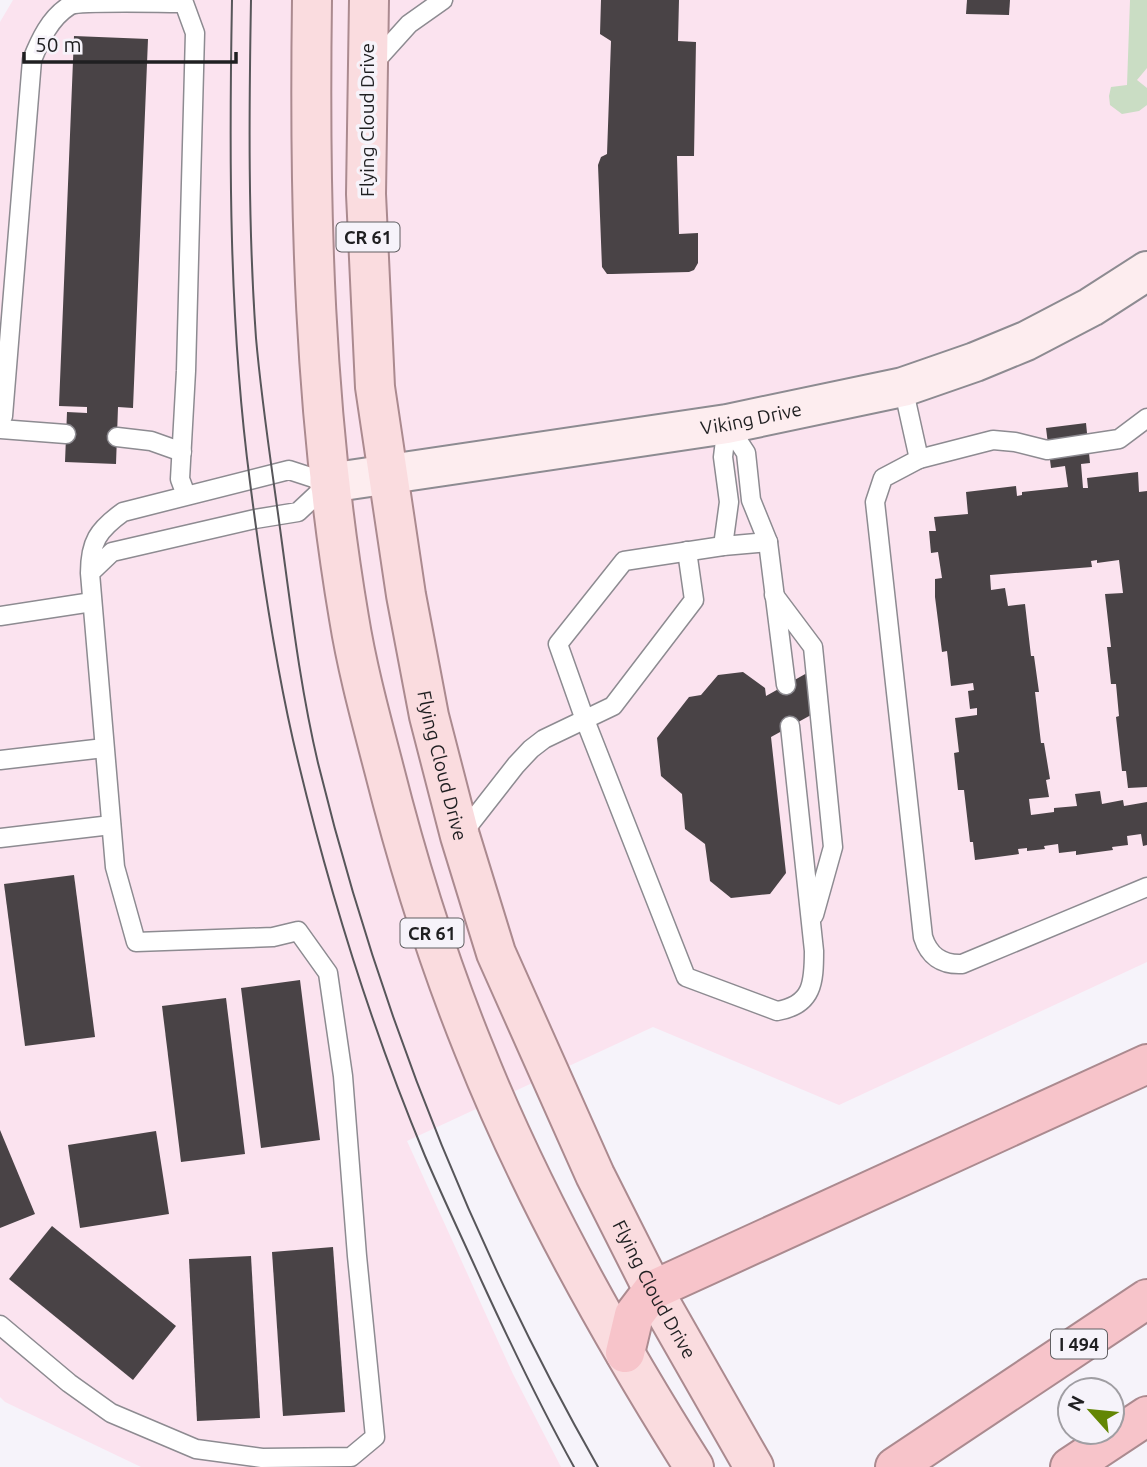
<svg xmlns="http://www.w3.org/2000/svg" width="1147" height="1467" font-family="Ubuntu,sans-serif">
	<rect width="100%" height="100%" fill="#f6f3fa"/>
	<!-- commercial -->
	<polygon fill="#fbe3ef" points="13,0 1147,0 1147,962 839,1105 653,1027 407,1141 513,1374 561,1467 141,1467 5,1402 0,1397 0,22"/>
	<!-- green -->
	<polygon fill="#caddc4" points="1130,0 1147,0 1147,68 1137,80 1147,88 1147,105 1139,111 1122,114 1110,105 1109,96 1111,87 1127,85"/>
	<!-- building -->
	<g fill="#494346">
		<polygon points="601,0 679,0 678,41 696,42 694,156 677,156 679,234 698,233 698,263 694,270 689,272 612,274 607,274 602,267 598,165 601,157 607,154 611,41 600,34"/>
		<polygon points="967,0 1010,0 1009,15 966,14"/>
		<polygon points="74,36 148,39 133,408 118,407 116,464 65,462 67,412 87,413 87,407 59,406"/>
		<polygon points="1086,423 1090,463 1081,464 1083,488 1088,488 1087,478 1138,472 1139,492 1147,491 1147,787 1128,788 1126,771 1122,771 1116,717 1119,716 1116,684 1111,684 1107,647 1111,647 1105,594 1123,593 1119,560 1097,563 1097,560 1091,561 1092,567 990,575 991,590 1005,588 1008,606 1025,604 1031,656 1034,656 1039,692 1035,692 1041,743 1044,743 1050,779 1046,780 1049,797 1029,799 1031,815 1054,812 1054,808 1077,806 1075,794 1100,791 1102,804 1123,800 1124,806 1147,802 1147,845 1143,846 1141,834 1127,836 1128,845 1112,847 1113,850 1076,855 1076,851 1059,853 1058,844 1044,846 1045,849 1027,851 1027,848 1018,849 1019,854 975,860 973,842 970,842 964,790 958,790 954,753 959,752 955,718 977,715 977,708 970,709 968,691 974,690 973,683 951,686 947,651 942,652 935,597 935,579 942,578 938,552 931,553 929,531 936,531 934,517 968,514 966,492 1016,486 1017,496 1022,495 1022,492 1068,487 1065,466 1051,468 1046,428"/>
		<polygon points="743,672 765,688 766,696 807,673 811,715 771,737 786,873 770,894 731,898 710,881 705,844 685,829 682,794 661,776 657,738 689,697 701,695 718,675"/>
		<polygon points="74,875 95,1037 25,1046 4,884"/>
		<polygon points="300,980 320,1140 261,1148 241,988"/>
		<polygon points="226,998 245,1154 181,1162 162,1006"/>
		<polygon points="0,1130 35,1214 0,1228"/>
		<polygon points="156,1131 169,1214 80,1228 68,1145"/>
		<polygon points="52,1226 176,1326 133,1380 9,1279"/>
		<polygon points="333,1247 345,1412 283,1416 272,1252"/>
		<polygon points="251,1256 260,1418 197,1421 189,1259"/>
	</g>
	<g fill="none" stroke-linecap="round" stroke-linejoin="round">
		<defs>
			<g id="lane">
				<polyline points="372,65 409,24 443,0"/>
				<path d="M 903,387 L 919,459 L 883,478 L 875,502 L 923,937 C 929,956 942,965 962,964 L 1147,887"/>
				<path d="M 0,422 L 3,416 L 32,60 C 40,40 50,18 69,6 C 77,1 167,3 184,3 L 195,33 L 186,371 L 180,479 L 186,495"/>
				<polyline points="727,424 746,453 751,500 768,542 786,685"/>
				<polyline points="0,429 66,434"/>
				<polyline points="117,437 151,441 182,452"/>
				<polyline points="919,459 993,440 1015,442 1047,450 1119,439 1147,418"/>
				<path d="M 768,542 L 723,546 L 624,561 L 558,644 L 585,720 L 686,977 L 777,1011 C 813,1005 814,982 814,951 L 790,726"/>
				<polyline points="723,546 729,502 723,457 727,424"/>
				<polyline points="774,595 813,647 833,847 814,915"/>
				<polyline points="0,616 92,602"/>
				<polyline points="0,760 104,748"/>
				<polyline points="462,834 516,765 531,749 544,739 613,706 694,600 687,551"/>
				<polyline points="0,838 111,825"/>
				<path d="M 0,1325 L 69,1383 L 111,1413 L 196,1449 L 262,1458 L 351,1457 L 375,1437 L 357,1256 L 343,1076 L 328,973 L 298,931 L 273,937 L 136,942 L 115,867 L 90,573 C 90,542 98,530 123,512 L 289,470 L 329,483 L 298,512 L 255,519 L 112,552 L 90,573"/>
			</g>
			<g id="secondary">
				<path id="s1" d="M 329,483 L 727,424 L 903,387 L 975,362 L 1026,341 L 1091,307 L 1147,271"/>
			</g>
			<g id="primary">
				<path d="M 312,0 C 309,208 314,412 349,618 C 357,668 371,719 384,769 C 408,864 437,958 474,1049 C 532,1195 610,1334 694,1467"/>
				<path id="s2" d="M 369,0 L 366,194 L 375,387 L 406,595 L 429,716 L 460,836 L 496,953 L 595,1175 L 653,1290 L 754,1467"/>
			</g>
			<g id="highway">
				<polyline points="625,1353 634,1315 653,1290 1147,1064"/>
				<polyline points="895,1467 1147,1299"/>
				<polyline points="1070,1467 1147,1416"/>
			</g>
		</defs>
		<!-- lane casing -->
		<use href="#lane" stroke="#8d8b91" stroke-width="21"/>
		<!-- secondary casing -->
		<use href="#secondary" stroke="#8d8b91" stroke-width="42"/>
		<!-- primary casing -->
		<use href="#primary" stroke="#ab8a8f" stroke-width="42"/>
		<!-- highway casing -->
		<use href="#highway" stroke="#ab8a8f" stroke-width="42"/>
		<!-- lane -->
		<use href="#lane" stroke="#fff" stroke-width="18"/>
		<!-- secondary -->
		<use href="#secondary" stroke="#fdedef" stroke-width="38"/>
		<!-- primary -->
		<use href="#primary" stroke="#fadcdf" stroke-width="38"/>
		<!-- highway -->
		<use href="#highway" stroke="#f7c4ca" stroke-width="38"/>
		<!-- tram -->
		<g stroke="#57565a" stroke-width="2">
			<path d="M 232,0 C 229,160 229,323 250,482 C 261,568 274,656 293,740 C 326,881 369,1022 425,1156 C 443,1198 463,1240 482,1282 C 511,1345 540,1406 574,1467"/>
			<path d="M 251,0 C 249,112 248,226 256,338 C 262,407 273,475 282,543 C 292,617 301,691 318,763 C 378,1008 473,1247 598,1467"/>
		</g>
	</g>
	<g text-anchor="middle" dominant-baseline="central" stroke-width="7" stroke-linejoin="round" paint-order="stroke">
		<!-- shield labels -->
		<g fill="#f6f3fa" stroke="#605f62" stroke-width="2">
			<rect x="336.5" y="222.5" width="63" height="29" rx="5"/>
			<rect x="400.5" y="918.5" width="63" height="29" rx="5"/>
			<rect x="1051" y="1329.5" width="56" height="29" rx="5"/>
		</g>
		<g font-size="18" font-weight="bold" fill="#1f1f21">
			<text x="368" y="237">CR 61</text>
			<text x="432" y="933">CR 61</text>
			<text x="1079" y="1344">I 494</text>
		</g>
		<!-- street labels -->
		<g font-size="19" fill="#1f1f21" stroke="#f6f3fa">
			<text transform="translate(367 120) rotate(-90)">Flying Cloud Drive</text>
			<text stroke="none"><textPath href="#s1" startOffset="427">Viking Drive</textPath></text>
			<text stroke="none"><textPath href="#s2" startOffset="772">Flying Cloud Drive</textPath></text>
			<text stroke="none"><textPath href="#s2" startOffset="1339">Flying Cloud Drive</textPath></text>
		</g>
	</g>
	<!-- north arrow -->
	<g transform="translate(1091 1411) rotate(297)"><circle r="33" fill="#f6f3fa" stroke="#a09ea3" stroke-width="2"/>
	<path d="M0-5L12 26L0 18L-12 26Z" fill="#638604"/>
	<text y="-10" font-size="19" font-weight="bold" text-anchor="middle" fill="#1f1f21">N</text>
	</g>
	<!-- scale -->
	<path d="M24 52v10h212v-10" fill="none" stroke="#1f1f21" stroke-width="3.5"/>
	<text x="35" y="52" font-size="21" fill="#1f1f21" stroke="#f6f3fa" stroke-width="5" paint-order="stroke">50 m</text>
</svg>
